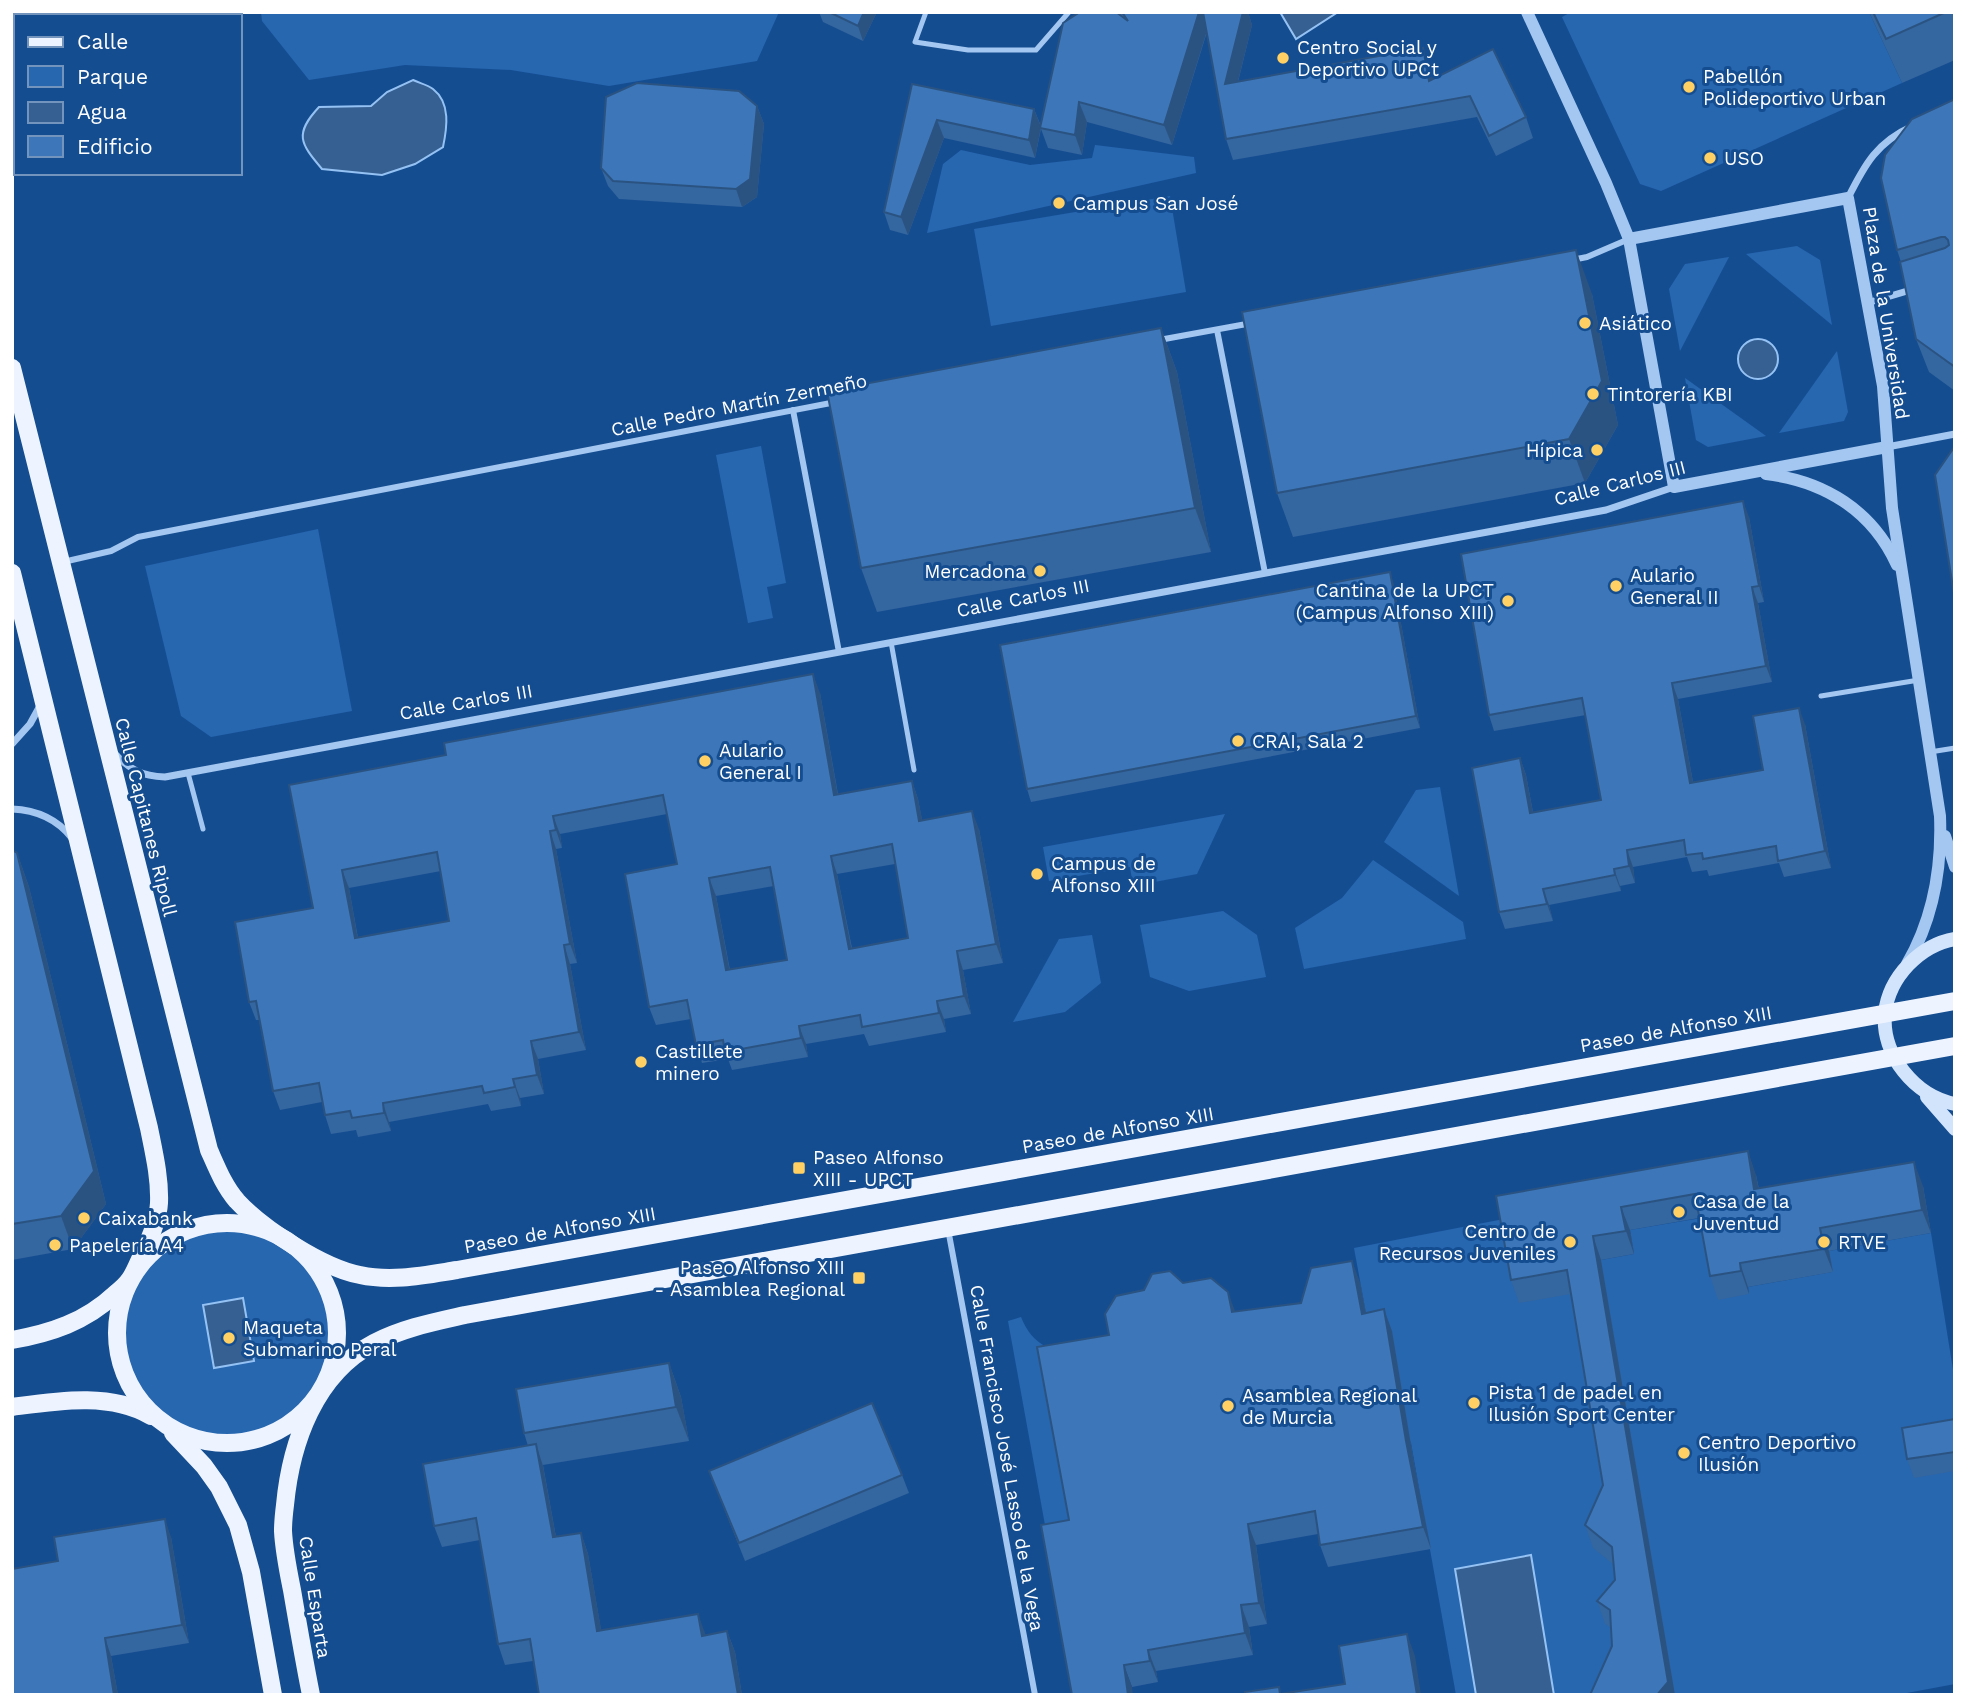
<svg xmlns="http://www.w3.org/2000/svg" width="1967" height="1707" font-family="'Work Sans',sans-serif">
	<rect width="100%" height="100%" fill="#154d91"/>
	<!-- green -->
	<g fill="#2767b0">
		<polygon points="261,12 779,12 757,61 609,86 511,70 405,65 309,80 262,21"/>
		<polygon points="1571,12 1869,12 1902,83 1661,191 1640,184 1562,17"/>
		<polygon points="1095,145 1194,157 1196,173 927,233 943,164 961,150 1030,165 1092,158"/>
		<polygon points="1170,196 1186,292 991,326 974,229"/>
		<polygon points="1797,246 1820,260 1832,325 1746,254"/>
		<polygon points="1729,257 1680,351 1669,289 1685,264"/>
		<polygon points="1837,351 1848,412 1844,421 1779,433"/>
		<polygon points="1685,378 1766,436 1708,447 1696,440"/>
		<polygon points="761,446 786,583 767,587 773,618 748,623 716,455"/>
		<polygon points="318,529 352,711 211,737 181,716 145,566"/>
		<polygon points="1440,787 1459,896 1384,842 1416,790"/>
		<polygon points="1225,814 1197,874 1133,886 1130,867 1049,881 1043,847"/>
		<polygon points="1373,860 1463,922 1466,939 1304,969 1295,928 1342,898"/>
		<polygon points="1223,911 1257,935 1266,977 1189,991 1150,977 1140,925"/>
		<polygon points="1092,935 1101,983 1065,1012 1013,1022 1059,939"/>
		<polygon points="1713,1216 1749,1294 1748,1287 1832,1272 1829,1251 1931,1233 1955,1382 1955,1684 1896,1695 1456,1695 1411,1443 1370,1335 1354,1248 1504,1219 1601,1260 1634,1254 1630,1230"/>
		<circle cx="226" cy="1333" r="110"/>
		<path d="M 1021,1317 C 1027,1332 1034,1340 1048,1348 L 1077,1542 L 1049,1547 L 1008,1321 Z"/>
	</g>
	<!-- water -->
	<g fill="#376092" stroke="#95c2f4" stroke-width="2">
		<polygon points="1280,12 1338,12 1296,39"/>
		<path d="M 413,80 C 419,83 428,85 433,89 C 451,103 447,128 443,147 L 415,164 L 382,175 L 322,169 C 300,143 294,134 319,107 L 371,106 L 387,92 Z"/>
		<circle cx="1758" cy="359" r="20"/>
		<polygon points="243,1298 254,1361 214,1368 203,1305"/>
		<polygon points="1531,1555 1554,1695 1476,1695 1455,1569"/>
	</g>
	<g fill="none" stroke-linecap="round" stroke-linejoin="round">
		<!-- service -->
		<g stroke="#a3c7f1" stroke-width="5">
			<polyline points="926,12 915,42 968,50 1036,50 1069,12"/>
			<polyline points="891,642 914,770"/>
			<polyline points="1821,696 1919,680"/>
			<polyline points="1930,752 1955,748"/>
			<polyline points="188,773 203,829"/>
		</g>
		<!-- pedestrian -->
		<g stroke="#a3c7f1" stroke-width="6">
			<polyline points="1572,260 1587,257 1629,239"/>
			<polyline points="1217,330 1265,573"/>
			<polyline points="1159,340 1252,323"/>
			<polyline points="793,410 839,652"/>
			<polyline points="63,562 111,551 138,537 836,402"/>
			<polyline points="948,1229 1035,1695"/>
		</g>
		<!-- minor -->
		<g stroke="#a3c7f1" stroke-width="7">
			<path d="M 1848,198 C 1865,164 1877,142 1913,126"/>
			<polyline points="1867,303 1914,289"/>
			<polyline points="1887,447 1955,434"/>
			<polyline points="12,744 30,724 41,704"/>
			<path d="M 115,754 C 131,770 141,776 165,777 L 1606,510 L 1674,487"/>
			<path d="M 12,809 C 36,810 57,819 72,838"/>
		</g>
		<!-- tertiary -->
		<g stroke="#a3c7f1" stroke-width="12">
			<polyline points="1527,12 1606,183 1629,239 1674,487 1887,447"/>
			<path d="M 1629,239 L 1848,198 L 1883,386 L 1892,508 L 1940,816 C 1942,867 1933,919 1907,964"/>
			<path d="M 1766,474 C 1824,481 1872,510 1897,565"/>
			<polyline points="1945,836 1955,867"/>
		</g>
		<!-- secondary -->
		<g stroke="#d1e4fb" stroke-width="14">
			<path d="M 1955,939 C 1920,945 1889,977 1885,1013 C 1881,1055 1915,1096 1955,1104"/>
			<polyline points="1927,1097 1955,1129"/>
		</g>
		<!-- primary -->
		<g stroke="#edf4ff" stroke-width="18">
			<path d="M 12,368 L 209,1150 C 217,1168 224,1186 237,1201 C 263,1229 323,1268 360,1275 C 392,1282 425,1275 457,1270 L 1955,1001"/>
			<path d="M 12,573 L 149,1128 C 154,1153 160,1178 159,1203 C 158,1221 150,1239 142,1255 C 138,1263 135,1272 130,1279 C 126,1285 120,1290 115,1294 C 85,1322 51,1333 12,1340"/>
			<circle cx="227" cy="1333" r="110"/>
			<path d="M 12,1407 C 57,1401 110,1392 151,1416"/>
			<polyline points="173,1433 204,1466 219,1487 238,1525 251,1572 273,1695"/>
			<path d="M 311,1695 C 304,1660 298,1625 292,1590 C 288,1570 284,1551 283,1531 C 283,1523 284,1513 285,1505 C 291,1442 315,1374 374,1343 C 403,1328 434,1322 465,1315 L 1955,1046"/>
		</g>
	</g>
	<!-- wall -->
	<g fill="#34669f" fill-rule="evenodd">
		<polygon points="819,12 877,12 863,41 823,22"/>
		<polygon points="1117,12 1248,12 1252,25 1238,82 1431,69 1433,79 1526,117 1533,138 1496,156 1477,117 1233,160 1226,139 1207,32 1172,145 1087,122 1082,155 1048,148 1041,129 1035,158 944,138 908,235 890,230 884,212 912,84 1034,109 1041,126 1118,14"/>
		<polygon points="1869,12 1955,12 1955,60 1902,83"/>
		<polygon points="1955,99 1955,391 1929,372 1916,339 1901,262 1897,250"/>
		<polygon points="757,106 764,124 757,197 742,207 619,199 608,186 601,168"/>
		<polygon points="1592,294 1618,425 1585,483 1293,537 1277,493"/>
		<polygon points="1161,328 1177,372 1211,552 877,612 861,568"/>
		<polygon points="1749,517 1764,602 1758,603 1772,682 1678,699 1693,782 1763,770 1805,724 1831,868 1784,877 1779,863 1709,876 1707,870 1692,872 1687,857 1633,867 1635,883 1620,886 1621,891 1549,905 1553,921 1505,929 1499,912 1520,758 1526,775 1533,812 1601,800 1586,715 1494,731 1489,715"/>
		<polygon points="1394,585 1420,728 1031,802 1027,789"/>
		<path d="M 820,693 L 838,794 L 912,781 L 918,799 L 922,820 L 979,829 L 1003,963 L 963,970 L 971,1014 L 944,1019 L 946,1032 L 869,1046 L 864,1034 L 806,1044 L 808,1057 L 732,1070 L 728,1059 L 702,1063 L 696,1045 L 691,1019 L 656,1025 L 649,1007 L 677,864 L 667,814 L 560,834 L 562,848 L 556,849 L 577,963 L 570,964 L 586,1050 L 538,1059 L 544,1094 L 520,1098 L 521,1106 L 491,1111 L 488,1104 L 389,1122 L 391,1131 L 358,1137 L 356,1130 L 331,1134 L 325,1115 L 322,1102 L 280,1110 L 273,1091 L 259,1020 L 256,1020 L 249,1002 L 313,908 L 289,785 ZM 895,864 L 908,938 L 852,948 L 837,874 ZM 441,871 L 449,921 L 358,938 L 349,888 ZM 774,886 L 787,960 L 730,970 L 716,896 Z"/>
		<polygon points="12,850 17,853 29,887 106,1204 73,1249 12,1260"/>
		<polygon points="1756,1175 1759,1189 1923,1186 1931,1233 1829,1251 1833,1272 1748,1287 1749,1294 1718,1300 1710,1276 1699,1218 1630,1230 1634,1254 1601,1260 1675,1695 1590,1695 1612,1646 1611,1628 1605,1624 1597,1601 1615,1580 1614,1565 1593,1548 1585,1525 1603,1485 1571,1294 1519,1303 1511,1280 1496,1196"/>
		<polygon points="1360,1282 1366,1313 1392,1331 1414,1463 1431,1549 1328,1567 1320,1545 1318,1534 1256,1545 1267,1624 1249,1627 1253,1655 1156,1671 1158,1682 1132,1687 1069,1520 1109,1335 1183,1283 1236,1312 1301,1303"/>
		<polygon points="669,1363 681,1397 689,1441 543,1465 556,1537 581,1533 588,1554 601,1630 706,1635 727,1631 735,1652 742,1695 539,1695 533,1661 505,1665 498,1644 480,1540 442,1547 434,1526 528,1446 524,1433"/>
		<polygon points="1955,1419 1955,1471 1914,1478 1907,1459"/>
		<polygon points="709,1471 902,1475 909,1493 745,1561"/>
		<polygon points="171,1537 189,1643 111,1656 118,1695 12,1695 58,1561"/>
	</g>
	<!-- shaded-wall -->
	<g fill="#2b5382">
		<polygon points="864,12 877,12 863,41 858,26"/>
		<polygon points="1199,12 1205,12 1209,24 1172,145 1164,125"/>
		<polygon points="1243,12 1248,12 1252,25 1232,105 1225,84"/>
		<polygon points="1423,48 1431,69 1437,101 1429,81"/>
		<polygon points="1079,102 1087,122 1082,155 1075,135"/>
		<polygon points="757,106 764,124 757,197 742,207 736,189"/>
		<polygon points="1034,109 1041,127 1035,158 1029,140"/>
		<polygon points="937,120 944,138 908,235 901,217"/>
		<polygon points="1576,250 1592,294 1618,425 1585,483 1569,439"/>
		<polygon points="1161,328 1177,372 1211,552 1195,508"/>
		<polygon points="1743,501 1749,517 1764,602 1759,586"/>
		<polygon points="1390,572 1394,585 1420,728 1416,716"/>
		<polygon points="1752,587 1758,603 1772,682 1766,666"/>
		<polygon points="813,674 820,693 841,813 834,795"/>
		<polygon points="1672,683 1678,699 1696,799 1690,783"/>
		<polygon points="1799,708 1805,724 1831,868 1825,851"/>
		<polygon points="1520,758 1526,775 1536,829 1530,813"/>
		<polygon points="912,781 918,799 926,839 919,821"/>
		<polygon points="972,811 979,829 1003,963 996,944"/>
		<polygon points="553,816 560,834 562,848 556,830"/>
		<polygon points="550,831 556,849 577,963 570,944"/>
		<polygon points="1627,850 1633,867 1635,883 1629,866"/>
		<polygon points="17,853 29,887 106,1204 73,1249 61,1216"/>
		<polygon points="831,856 837,874 855,967 849,949"/>
		<polygon points="1614,869 1620,886 1621,891 1615,875"/>
		<polygon points="342,870 349,888 361,957 355,938"/>
		<polygon points="709,878 716,896 733,989 726,970"/>
		<polygon points="1543,889 1549,905 1553,921 1547,904"/>
		<polygon points="564,945 570,964 586,1050 579,1032"/>
		<polygon points="957,951 963,970 971,1014 964,996"/>
		<polygon points="937,1001 944,1019 946,1032 939,1013"/>
		<polygon points="799,1026 806,1044 808,1057 801,1038"/>
		<polygon points="531,1041 538,1059 544,1094 537,1075"/>
		<polygon points="513,1079 520,1098 521,1106 515,1087"/>
		<polygon points="383,1103 389,1122 391,1131 384,1113"/>
		<polygon points="1748,1151 1756,1175 1763,1213 1754,1189"/>
		<polygon points="1914,1162 1923,1186 1931,1233 1922,1210"/>
		<polygon points="1621,1207 1630,1230 1634,1254 1626,1231"/>
		<polygon points="1820,1228 1829,1251 1833,1272 1824,1249"/>
		<polygon points="1593,1236 1601,1260 1675,1695 1657,1695"/>
		<polygon points="1352,1261 1360,1282 1370,1335 1362,1314"/>
		<polygon points="1740,1263 1748,1287 1749,1294 1741,1271"/>
		<polygon points="1228,1292 1236,1314 1232,1312"/>
		<polygon points="1384,1309 1392,1331 1414,1463 1431,1549 1423,1527 1406,1441"/>
		<polygon points="669,1363 681,1397 689,1441 676,1407"/>
		<polygon points="536,1444 543,1466 560,1559 553,1537"/>
		<polygon points="165,1519 171,1537 189,1643 182,1625"/>
		<polygon points="1248,1524 1256,1545 1267,1624 1259,1603"/>
		<polygon points="581,1533 588,1554 605,1652 597,1631"/>
		<polygon points="1241,1605 1249,1627 1253,1655 1245,1633"/>
		<polygon points="698,1614 706,1636 702,1636"/>
		<polygon points="727,1631 735,1652 742,1695 738,1695"/>
		<polygon points="1407,1634 1415,1656 1421,1695 1417,1695"/>
		<polygon points="105,1638 111,1656 118,1695 114,1695"/>
		<polygon points="1148,1650 1156,1671 1158,1682 1150,1661"/>
		<polygon points="1124,1665 1132,1687 1133,1695 1128,1695"/>
	</g>
	<!-- building -->
	<g fill="#3d77b9" stroke="#2b5382" stroke-width="2" fill-rule="evenodd">
		<polygon points="829,12 864,12 858,26"/>
		<polygon points="1080,12 1116,12 1128,21 1122,12 1199,12 1164,125 1079,102 1075,135 1040,128 1063,23"/>
		<polygon points="1203,12 1243,12 1225,84 1423,48 1429,81 1493,49 1526,117 1489,136 1470,96 1226,139"/>
		<polygon points="1873,12 1946,12 1886,39"/>
		<polygon points="637,83 739,91 757,106 750,179 736,189 613,181 601,168 606,97"/>
		<polygon points="912,84 1034,109 1029,140 937,120 901,217 884,212"/>
		<polygon points="1955,99 1955,367 1916,339 1900,262 1945,248 1949,245 1948,240 1945,237 1941,237 1897,250 1881,178 1885,155 1912,119"/>
		<polygon points="1576,250 1602,381 1569,439 1277,493 1242,312"/>
		<polygon points="1161,328 1195,508 861,568 827,391"/>
		<polygon points="1955,446 1955,600 1935,475"/>
		<polygon points="1743,501 1759,586 1752,587 1766,666 1672,683 1690,783 1763,770 1753,716 1799,708 1825,851 1778,861 1776,846 1703,859 1702,853 1686,855 1684,840 1627,850 1629,866 1614,869 1615,875 1543,889 1547,904 1499,912 1472,768 1520,758 1530,813 1601,800 1582,698 1489,715 1461,554"/>
		<polygon points="1390,572 1416,716 1027,789 1000,645"/>
		<path d="M 813,674 L 834,795 L 912,781 L 919,821 L 972,811 L 996,944 L 957,951 L 964,996 L 937,1001 L 939,1013 L 862,1027 L 860,1015 L 799,1026 L 801,1038 L 725,1052 L 723,1040 L 696,1045 L 687,1000 L 649,1007 L 625,874 L 677,864 L 663,795 L 553,816 L 556,830 L 550,831 L 570,944 L 564,945 L 579,1032 L 531,1041 L 537,1075 L 513,1079 L 515,1087 L 484,1093 L 482,1086 L 383,1103 L 384,1113 L 352,1118 L 350,1111 L 325,1115 L 319,1083 L 273,1091 L 256,1001 L 249,1002 L 235,922 L 313,908 L 289,785 L 446,755 L 444,743 ZM 892,844 L 908,938 L 849,949 L 831,856 ZM 437,852 L 449,921 L 355,938 L 342,870 ZM 770,867 L 787,960 L 726,970 L 709,878 Z"/>
		<polygon points="12,850 17,853 94,1171 61,1216 12,1224"/>
		<polygon points="1748,1151 1754,1189 1914,1162 1922,1210 1820,1228 1824,1249 1740,1263 1741,1271 1710,1276 1695,1194 1621,1207 1626,1231 1593,1236 1668,1682 1657,1695 1590,1695 1612,1646 1610,1610 1597,1601 1615,1580 1612,1547 1585,1525 1603,1485 1567,1270 1511,1280 1496,1196"/>
		<polygon points="1352,1261 1362,1314 1384,1309 1406,1441 1423,1527 1320,1545 1315,1511 1248,1524 1259,1603 1241,1605 1245,1633 1148,1650 1150,1661 1124,1665 1128,1695 1072,1695 1041,1525 1069,1520 1037,1347 1109,1335 1105,1314 1116,1296 1144,1290 1152,1274 1170,1271 1183,1283 1211,1278 1228,1292 1232,1312 1301,1303 1311,1268"/>
		<polygon points="669,1363 676,1407 524,1433 516,1389"/>
		<polygon points="872,1403 902,1475 739,1543 709,1471"/>
		<polygon points="1955,1419 1955,1452 1907,1459 1902,1428"/>
		<polygon points="536,1444 553,1537 581,1533 597,1631 698,1614 702,1636 727,1631 738,1695 539,1695 530,1639 498,1644 476,1518 434,1526 423,1464"/>
		<polygon points="165,1519 182,1625 105,1638 114,1695 12,1695 12,1569 58,1561 54,1537"/>
		<polygon points="1407,1634 1417,1695 1245,1695 1245,1692 1279,1687 1280,1694 1345,1684 1339,1646"/>
	</g>
	<!-- markers -->
	<g fill="#ffd063" stroke="#154d91" stroke-width="2.5">
		<circle cx="1283" cy="58" r="7"/>
		<circle cx="1689" cy="87" r="7"/>
		<circle cx="1710" cy="158" r="7"/>
		<circle cx="1059" cy="203" r="7"/>
		<circle cx="1585" cy="323" r="7"/>
		<circle cx="1593" cy="394" r="7"/>
		<circle cx="1597" cy="450" r="7"/>
		<circle cx="1040" cy="571" r="7"/>
		<circle cx="1616" cy="586" r="7"/>
		<circle cx="1508" cy="601" r="7"/>
		<circle cx="1238" cy="741" r="7"/>
		<circle cx="705" cy="761" r="7"/>
		<circle cx="1037" cy="874" r="7"/>
		<circle cx="641" cy="1062" r="7"/>
		<rect x="792" y="1161" width="14" height="14" rx="3.5"/>
		<circle cx="1679" cy="1212" r="7"/>
		<circle cx="84" cy="1218" r="7"/>
		<circle cx="1570" cy="1242" r="7"/>
		<circle cx="1824" cy="1242" r="7"/>
		<circle cx="55" cy="1245" r="7"/>
		<rect x="852" y="1271" width="14" height="14" rx="3.5"/>
		<circle cx="229" cy="1338" r="7"/>
		<circle cx="1474" cy="1403" r="7"/>
		<circle cx="1228" cy="1406" r="7"/>
		<circle cx="1684" cy="1453" r="7"/>
	</g>
	<g text-anchor="middle" dominant-baseline="central" stroke-width="6" stroke-linejoin="round" paint-order="stroke">
		<!-- poi labels -->
		<g font-size="19" fill="#fff" stroke="#154d91" text-anchor="start">
			<text x="1297" y="47">Centro Social y<tspan x="1297" dy="22">Deportivo UPCt</tspan></text>
			<text x="1703" y="76">Pabellón<tspan x="1703" dy="22">Polideportivo Urban</tspan></text>
			<text x="1724" y="158">USO</text>
			<text x="1073" y="203">Campus San José</text>
			<text x="1599" y="323">Asiático</text>
			<text x="1607" y="394">Tintorería KBI</text>
			<text x="1583" y="450" text-anchor="end">Hípica</text>
			<text x="1026" y="571" text-anchor="end">Mercadona</text>
			<text x="1630" y="575">Aulario<tspan x="1630" dy="22">General II</tspan></text>
			<text x="1494" y="590" text-anchor="end">Cantina de la UPCT<tspan x="1494" dy="22">(Campus Alfonso XIII)</tspan></text>
			<text x="1252" y="741">CRAI, Sala 2</text>
			<text x="719" y="750">Aulario<tspan x="719" dy="22">General I</tspan></text>
			<text x="1051" y="863">Campus de<tspan x="1051" dy="22">Alfonso XIII</tspan></text>
			<text x="655" y="1051">Castillete<tspan x="655" dy="22">minero</tspan></text>
			<text x="813" y="1157">Paseo Alfonso<tspan x="813" dy="22">XIII - UPCT</tspan></text>
			<text x="1693" y="1201">Casa de la<tspan x="1693" dy="22">Juventud</tspan></text>
			<text x="98" y="1218">Caixabank</text>
			<text x="1556" y="1231" text-anchor="end">Centro de<tspan x="1556" dy="22">Recursos Juveniles</tspan></text>
			<text x="1838" y="1242">RTVE</text>
			<text x="69" y="1245">Papelería A4</text>
			<text x="845" y="1267" text-anchor="end">Paseo Alfonso XIII<tspan x="845" dy="22">- Asamblea Regional</tspan></text>
			<text x="243" y="1327">Maqueta<tspan x="243" dy="22">Submarino Peral</tspan></text>
			<text x="1488" y="1392">Pista 1 de padel en<tspan x="1488" dy="22">Ilusión Sport Center</tspan></text>
			<text x="1242" y="1395">Asamblea Regional<tspan x="1242" dy="22">de Murcia</tspan></text>
			<text x="1698" y="1442">Centro Deportivo<tspan x="1698" dy="22">Ilusión</tspan></text>
		</g>
		<!-- street labels -->
		<g font-size="19" fill="#fff" stroke="#154d91">
			<text transform="translate(1886 313) rotate(81)">Plaza de la Universidad</text>
			<text transform="translate(739 405) rotate(-11)">Calle Pedro Martín Zermeño</text>
			<text transform="translate(1620 483) rotate(-14)">Calle Carlos III</text>
			<text transform="translate(1023 598) rotate(-11)">Calle Carlos III</text>
			<text transform="translate(466 702) rotate(-10)">Calle Carlos III</text>
			<text transform="translate(146 817) rotate(76)">Calle Capitanes Ripoll</text>
			<text transform="translate(1676 1029) rotate(-10)">Paseo de Alfonso XIII</text>
			<text transform="translate(1118 1130) rotate(-10)">Paseo de Alfonso XIII</text>
			<text transform="translate(560 1230) rotate(-10)">Paseo de Alfonso XIII</text>
			<text transform="translate(1007 1458) rotate(80)">Calle Francisco José Lasso de la Vega</text>
			<text transform="translate(315 1597) rotate(81)">Calle Esparta</text>
		</g>
	</g>
	<!-- border -->
	<rect width="1967" height="1707" fill="none" stroke="#ffffff" stroke-width="28"/>
	<!-- legend -->
	<rect x="14" y="14" width="228" height="161" fill="#154d91" stroke="#7394bd" stroke-width="2"/>
	<rect x="28" y="37" width="35" height="10" fill="#edf4ff" stroke="#7394bd" stroke-width="2"/>
	<text x="77" y="49" font-size="21" fill="#ffffff">Calle</text>
	<rect x="28" y="66" width="35" height="21" fill="#2767b0" stroke="#7394bd" stroke-width="2"/>
	<text x="77" y="84" font-size="21" fill="#ffffff">Parque</text>
	<rect x="28" y="102" width="35" height="21" fill="#376092" stroke="#7394bd" stroke-width="2"/>
	<text x="77" y="119" font-size="21" fill="#ffffff">Agua</text>
	<rect x="28" y="136" width="35" height="21" fill="#3d77b9" stroke="#7394bd" stroke-width="2"/>
	<text x="77" y="154" font-size="21" fill="#ffffff">Edificio</text>
</svg>
